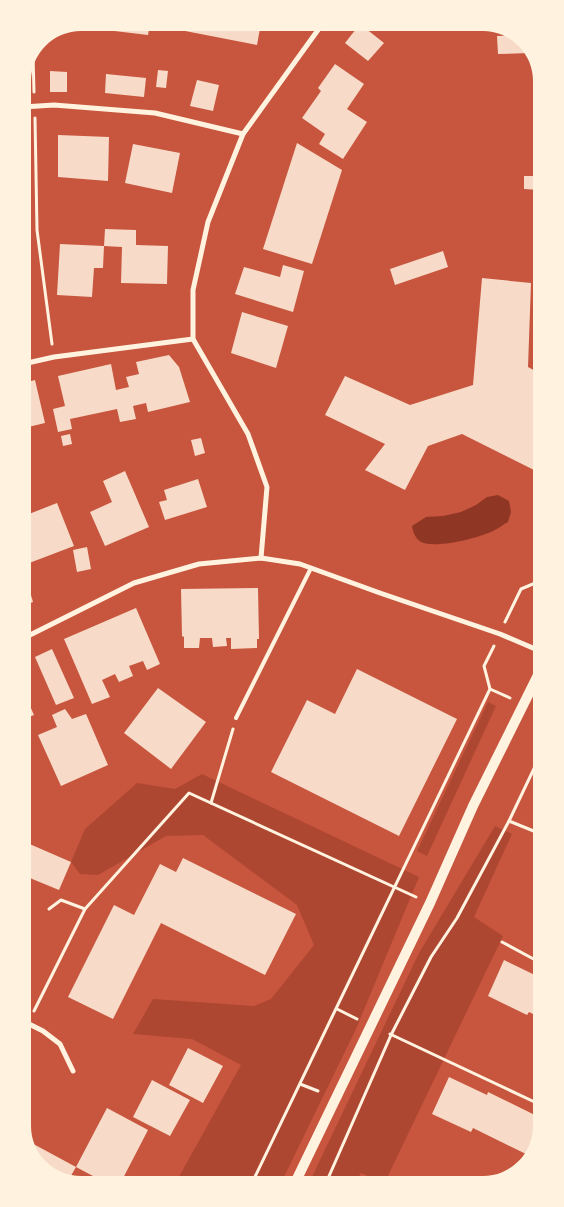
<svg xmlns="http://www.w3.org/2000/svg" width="564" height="1207" font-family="Helvetica,sans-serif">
	<rect width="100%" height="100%" fill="#c8553d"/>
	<!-- green -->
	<g fill="#ae4732">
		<polygon points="488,702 496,706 427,856 417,851"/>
		<polygon points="202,774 419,877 356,1029 281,1183 175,1184 241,1065 192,1039 133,1034 153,999 254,1006 271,999 314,945 297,905 203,835 166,836 98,875 80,874 71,862 85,829 137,783 175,789"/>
		<polygon points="495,826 512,834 474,917 503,936 385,1182 381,1182 361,1173 355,1182 309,1183 419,953"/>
	</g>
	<!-- water -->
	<path fill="#8f3625" d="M 498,495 L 509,501 L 511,512 L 508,522 C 504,524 499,528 495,530 C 480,538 436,549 421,542 C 415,538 413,532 412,526 L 426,517 L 443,516 L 461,512 L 476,505 L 487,497 Z"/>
	<!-- building -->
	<g fill="#f7dbc8">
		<polygon points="81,23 89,23 89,30 63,30"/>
		<polygon points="107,23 150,23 148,35 106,30"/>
		<polygon points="181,23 261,23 257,45 180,30"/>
		<polygon points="360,24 384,43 368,61 345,43"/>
		<polygon points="519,35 531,53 498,54 497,36"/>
		<polygon points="335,64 364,84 347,109 367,122 343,159 319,144 325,134 302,118 321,91 318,88"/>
		<polygon points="158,70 168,71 166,88 156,87"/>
		<polygon points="50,71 67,72 67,92 50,92"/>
		<polygon points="106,74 146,78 144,97 105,93"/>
		<polygon points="197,80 219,85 213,111 190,106"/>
		<polygon points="534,103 538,103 539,141 534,141"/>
		<polygon points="58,135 109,137 108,181 58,177"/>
		<polygon points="297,143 342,170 312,264 263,249"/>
		<polygon points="133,144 180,153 172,193 125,183"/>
		<polygon points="524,176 539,176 539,190 524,189"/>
		<polygon points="105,229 136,230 136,245 168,246 167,284 121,283 122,247 104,246"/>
		<polygon points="60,244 104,246 103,268 94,268 92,297 57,295"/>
		<polygon points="443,251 448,267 395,285 390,269"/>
		<polygon points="283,265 304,271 293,312 235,294 244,267 280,277"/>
		<polygon points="482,278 531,283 528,367 539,373 540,473 462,434 428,446 405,490 365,470 385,444 325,415 345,376 410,405 473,385"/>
		<polygon points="242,312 288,326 276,368 231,353"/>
		<polygon points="169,355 179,367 190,402 148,412 146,403 133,406 136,419 120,422 117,409 70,419 72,429 58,432 53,409 65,406 58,376 111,364 116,390 129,387 126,377 139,374 136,362"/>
		<polygon points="35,380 45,423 24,428 24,383"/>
		<polygon points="70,434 72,444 63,446 61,436"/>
		<polygon points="201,438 205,453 195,456 191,440"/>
		<polygon points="125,471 149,527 105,546 90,512 112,502 103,481"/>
		<polygon points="198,479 207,507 165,520 159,502 167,500 164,490"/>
		<polygon points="57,503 74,546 24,565 24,516"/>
		<polygon points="87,547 91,569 77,572 73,550"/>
		<polygon points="28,585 33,602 24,605 24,587"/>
		<polygon points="258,588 259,639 257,639 257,648 231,649 231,638 226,638 227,646 213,647 212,638 200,638 199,648 184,648 184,637 182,636 181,589"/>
		<polygon points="136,608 160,664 147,670 143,661 129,666 133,676 119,682 115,674 102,680 110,697 92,704 64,639"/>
		<polygon points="52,649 74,698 56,705 35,657"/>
		<polygon points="357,669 457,719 399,836 271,772 307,700 335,714"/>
		<polygon points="158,688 206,722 171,769 124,733"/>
		<polygon points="24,693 34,715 24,719"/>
		<polygon points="65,709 72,719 86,714 108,765 61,786 38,735 57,727 52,715"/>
		<polygon points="25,842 71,862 59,890 25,876"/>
		<polygon points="183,858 296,914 265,975 161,923 113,1019 68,997 114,905 134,915 160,864 176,872"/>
		<polygon points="504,960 541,978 541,1018 529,1012 527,1015 488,996"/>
		<polygon points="188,1048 223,1066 203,1103 169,1085"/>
		<polygon points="449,1077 487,1095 488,1092 541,1118 541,1123 538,1131 540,1132 529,1161 519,1169 526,1154 473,1128 471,1132 432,1114"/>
		<polygon points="152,1080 190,1100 170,1136 133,1117"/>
		<polygon points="107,1108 148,1130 120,1184 108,1184 76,1167 68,1181 45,1172 26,1145 26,1140 76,1167"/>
	</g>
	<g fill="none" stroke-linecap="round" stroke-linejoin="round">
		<!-- path -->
		<g stroke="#fff3e0" stroke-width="3">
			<polyline points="33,55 34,92"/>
			<polyline points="35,118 37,230 52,344"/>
			<polyline points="505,622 521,589 540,581"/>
			<polyline points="490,689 510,698"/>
			<polyline points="211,803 233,729"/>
			<polyline points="509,821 541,834"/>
			<polyline points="49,909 61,900 85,909"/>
			<polyline points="502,942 541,963"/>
			<polyline points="337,1009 357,1019"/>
			<polyline points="34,1011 85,909 189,793 416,897"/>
			<polyline points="390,1034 541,1105"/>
			<polyline points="300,1084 318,1091"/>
			<path d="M 252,1183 C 332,1018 410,853 490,689 L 484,666 L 494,646"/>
			<polyline points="326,1183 391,1035 431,957 457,918 509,821 540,756"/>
		</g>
		<!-- service -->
		<polyline stroke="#fff3e0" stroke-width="4" points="236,718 311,568"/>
		<!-- minor -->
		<g stroke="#fff3e0" stroke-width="5">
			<polyline points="23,107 54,105 155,113 243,134"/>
			<polyline points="23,364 54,357 193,339"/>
			<polyline points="261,558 267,487 248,434 193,339 193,290 208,222 243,134 323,23"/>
			<polyline points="24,638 134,583 199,564 261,558 300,564 380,593 500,634 540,651"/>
			<polyline points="25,1022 43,1031 60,1044 73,1071"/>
		</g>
		<!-- secondary -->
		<polyline stroke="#fff3e0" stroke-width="10" points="295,1183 430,903 473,806 540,671"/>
	</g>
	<!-- crop -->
	<path d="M0 0H564V1207H0ZM81 31H483A50 50 0 0 1 533 81V1126A50 50 0 0 1 483 1176H81A50 50 0 0 1 31 1126V81A50 50 0 0 1 81 31Z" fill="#fff3e0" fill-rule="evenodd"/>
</svg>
